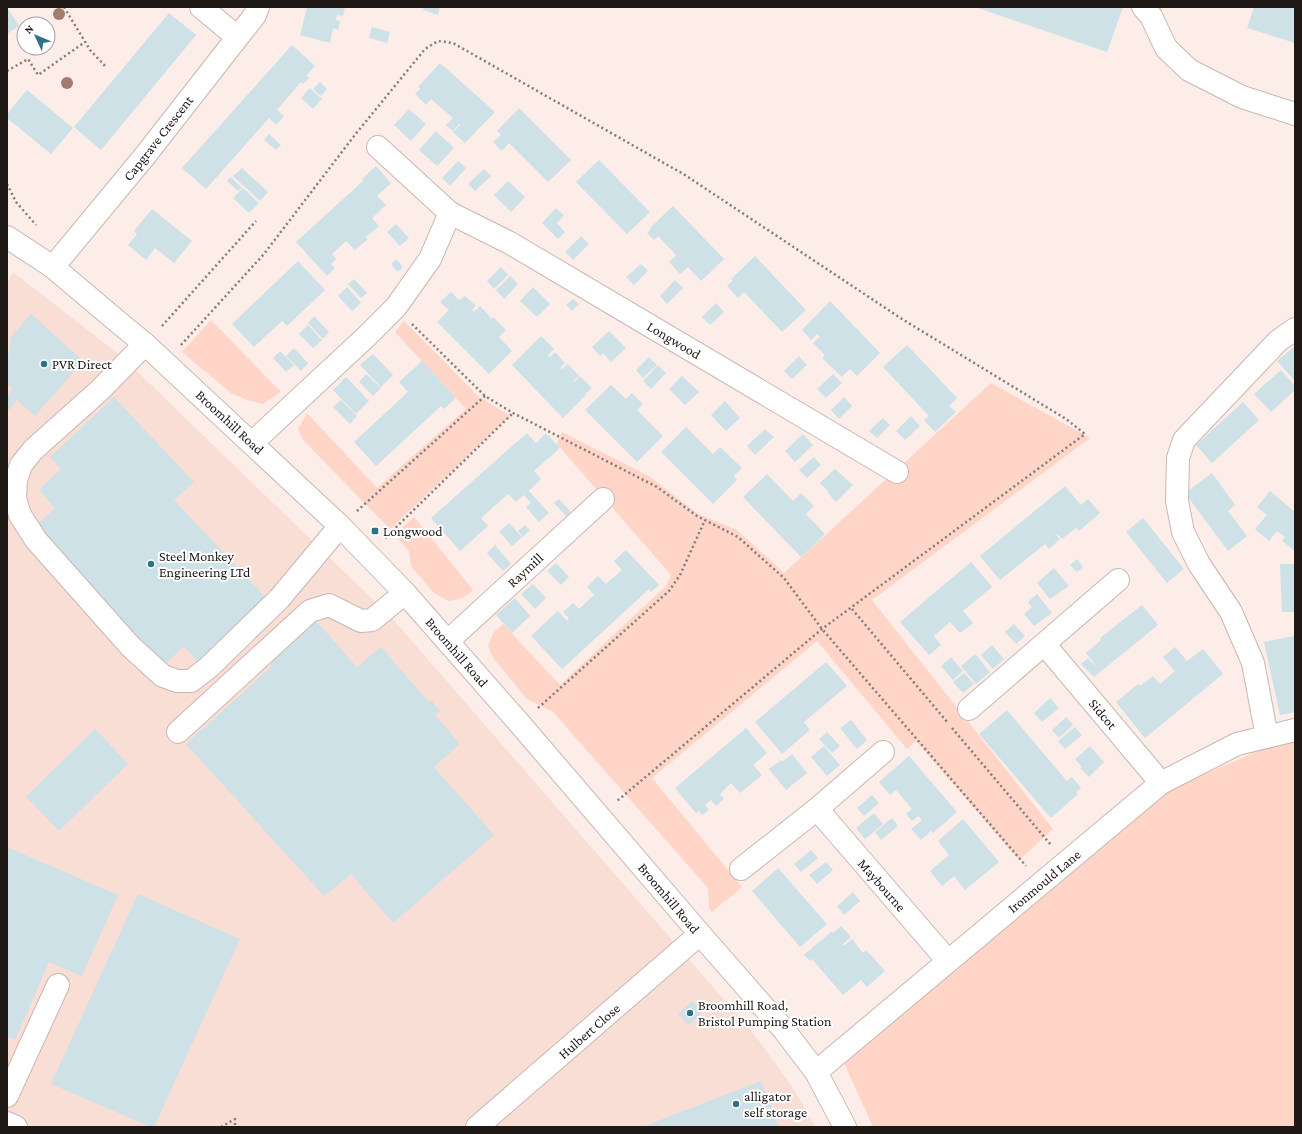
<svg xmlns="http://www.w3.org/2000/svg" width="1302" height="1134" font-family="'Crimson Pro',serif">
	<rect width="100%" height="100%" fill="#fcede8"/>
	<!-- built -->
	<polygon fill="#f9ded5" points="13,272 121,356 391,617 753,1033 791,1085 816,1127 7,1127 7,284"/>
	<!-- green -->
	<g fill="#fed5c7">
		<polygon points="211,320 281,392 263,404 247,400 231,393 182,352"/>
		<polygon points="404,321 478,396 510,416 390,529 303,440 298,429 307,413 377,488 466,409 395,332"/>
		<polygon points="991,383 1090,438 872,600 1053,829 1019,860 916,741 907,749 817,641 652,778 742,887 712,912 709,908 708,888 553,712 527,699 493,658 488,646 493,633 503,624 560,685 666,586 671,575 557,444 562,432 649,476 698,514 737,530 784,573"/>
		<polygon points="414,517 473,590 463,598 449,601 434,593 411,566 409,551 395,534"/>
		<polygon points="1295,740 1295,1127 873,1127 844,1063 1166,791 1269,746"/>
	</g>
	<!-- building -->
	<g fill="#cde1e7">
		<polygon points="7,7 19,26 7,34"/>
		<polygon points="307,7 345,7 343,16 337,15 336,20 340,21 338,30 333,28 330,43 300,35"/>
		<polygon points="424,7 440,7 438,15 423,10"/>
		<polygon points="975,7 1123,7 1107,52"/>
		<polygon points="1254,7 1295,7 1295,43 1247,28"/>
		<polygon points="169,13 196,35 101,150 74,127"/>
		<polygon points="372,27 390,32 387,43 369,38"/>
		<polygon points="292,45 315,66 306,76 309,78 303,84 301,82 277,110 284,116 276,125 269,118 206,189 182,168"/>
		<polygon points="440,63 495,112 465,143 453,132 460,125 459,124 453,131 446,125 453,118 431,99 426,105 415,94 420,89 418,87"/>
		<polygon points="320,82 327,89 321,96 313,89"/>
		<polygon points="310,88 322,99 313,109 301,98"/>
		<polygon points="27,90 73,128 51,154 7,118 7,114"/>
		<polygon points="519,108 571,160 548,182 509,143 502,151 493,142 501,135 497,131"/>
		<polygon points="409,109 426,124 411,141 394,125"/>
		<polygon points="436,131 454,148 437,166 419,150"/>
		<polygon points="269,134 281,145 276,150 264,140"/>
		<polygon points="599,160 650,212 627,234 576,182"/>
		<polygon points="458,161 466,168 450,186 442,178"/>
		<polygon points="376,166 391,183 377,196 386,205 372,218 379,226 366,237 368,239 355,250 346,241 332,254 336,259 331,264 335,268 327,276 296,242 363,181 362,179"/>
		<polygon points="242,168 268,192 260,201 233,176"/>
		<polygon points="484,169 491,176 475,191 468,184"/>
		<polygon points="231,177 242,188 238,191 227,181"/>
		<polygon points="508,181 525,197 511,212 494,195"/>
		<polygon points="243,188 259,203 249,213 233,198"/>
		<polygon points="673,206 724,259 701,281 688,267 680,274 669,262 676,255 658,236 654,240 647,233 651,229 650,228"/>
		<polygon points="556,208 564,215 557,223 565,232 558,239 542,223"/>
		<polygon points="152,209 192,241 174,263 155,248 146,260 128,245 137,234 134,231"/>
		<polygon points="396,224 409,238 400,246 387,232"/>
		<polygon points="581,236 589,244 573,260 565,252"/>
		<polygon points="755,256 806,310 782,332 744,292 738,298 727,286 733,280 731,279"/>
		<polygon points="396,259 403,267 398,272 391,264"/>
		<polygon points="298,261 325,290 287,326 282,321 254,347 232,324"/>
		<polygon points="641,264 648,271 634,285 626,277"/>
		<polygon points="501,267 508,275 494,289 487,281"/>
		<polygon points="510,276 518,284 504,299 496,290"/>
		<polygon points="354,279 367,293 361,298 348,284"/>
		<polygon points="675,280 683,288 667,304 660,296"/>
		<polygon points="347,287 361,303 352,311 338,296"/>
		<polygon points="533,287 550,304 537,317 520,301"/>
		<polygon points="451,292 459,300 465,296 476,306 472,310 474,312 480,306 492,319 493,317 506,330 499,337 512,351 489,374 437,322 449,310 440,302"/>
		<polygon points="573,299 579,304 572,311 566,305"/>
		<polygon points="830,301 880,353 857,376 850,369 842,377 822,358 825,355 813,343 820,337 817,334 811,340 802,330"/>
		<polygon points="716,303 724,312 710,325 702,317"/>
		<polygon points="31,314 83,361 35,416 17,400 9,410 7,408 7,396 13,389 7,383 7,367 11,337"/>
		<polygon points="314,316 329,332 323,339 308,323"/>
		<polygon points="308,325 322,340 313,348 299,334"/>
		<polygon points="609,331 626,348 611,362 603,353 600,356 592,347"/>
		<polygon points="541,336 554,349 548,355 550,357 555,352 565,363 560,368 562,369 568,364 579,376 573,381 574,382 580,376 592,388 585,394 586,395 563,418 512,365"/>
		<polygon points="907,345 957,398 949,406 956,412 935,432 924,420 929,416 883,367"/>
		<polygon points="1295,346 1295,381 1277,361"/>
		<polygon points="294,348 308,363 301,371 286,356"/>
		<polygon points="280,351 294,365 286,372 273,358"/>
		<polygon points="373,354 393,375 381,387 360,365"/>
		<polygon points="799,356 807,365 792,379 784,371"/>
		<polygon points="649,357 657,365 643,378 636,370"/>
		<polygon points="422,361 456,398 444,409 441,406 376,466 354,442 408,392 399,382"/>
		<polygon points="658,365 666,373 651,389 643,381"/>
		<polygon points="1281,370 1295,386 1295,390 1271,412 1254,394"/>
		<polygon points="366,374 381,388 373,396 359,382"/>
		<polygon points="833,374 842,383 826,398 817,389"/>
		<polygon points="682,376 699,392 685,405 669,389"/>
		<polygon points="346,377 369,401 356,414 333,390"/>
		<polygon points="611,385 626,399 632,393 643,404 637,410 663,436 637,462 585,410"/>
		<polygon points="114,397 194,482 174,500 268,600 200,664 184,646 164,665 35,527 55,508 39,490 61,469 50,457"/>
		<polygon points="844,397 852,406 839,419 831,410"/>
		<polygon points="341,400 357,416 350,424 333,407"/>
		<polygon points="725,401 740,418 726,431 711,415"/>
		<polygon points="1243,402 1259,420 1212,463 1196,445"/>
		<polygon points="911,416 920,426 905,440 896,431"/>
		<polygon points="883,418 890,425 877,438 869,431"/>
		<polygon points="686,427 713,454 720,447 742,468 734,476 737,480 713,504 661,452"/>
		<polygon points="765,429 774,437 755,455 747,446"/>
		<polygon points="527,433 536,443 546,433 560,448 534,471 541,479 529,491 549,513 539,522 526,507 531,503 524,495 516,502 508,494 481,518 488,526 460,551 431,518"/>
		<polygon points="803,434 813,445 795,462 785,451"/>
		<polygon points="814,457 821,465 807,478 799,470"/>
		<polygon points="835,469 853,485 836,502 828,493 829,492 820,483"/>
		<polygon points="1212,473 1235,505 1228,511 1247,536 1228,551 1185,493"/>
		<polygon points="767,474 793,501 801,493 814,506 806,514 825,534 801,557 743,497"/>
		<polygon points="1065,486 1081,505 1088,499 1100,513 1079,531 1076,528 1062,539 1057,534 1056,535 1060,539 1049,549 1045,544 1000,580 980,556"/>
		<polygon points="1270,491 1295,512 1295,551 1282,541 1285,537 1277,531 1269,541 1255,529 1267,515 1257,507"/>
		<polygon points="559,499 571,512 566,516 554,503"/>
		<polygon points="1143,518 1184,569 1167,583 1126,532"/>
		<polygon points="509,523 522,537 512,546 499,532"/>
		<polygon points="525,525 530,530 523,537 518,531"/>
		<polygon points="495,545 511,564 503,571 487,553"/>
		<polygon points="626,550 659,585 651,592 649,589 562,669 531,636 558,611 567,621 569,618 563,612 573,603 579,609 594,595 587,587 598,576 606,584 622,570 614,561"/>
		<polygon points="1077,559 1083,567 1077,572 1070,565"/>
		<polygon points="971,562 992,587 963,611 973,623 960,633 950,622 934,636 941,645 929,655 900,622"/>
		<polygon points="556,563 569,577 561,585 547,571"/>
		<polygon points="1280,564 1295,564 1295,612 1282,612"/>
		<polygon points="1054,568 1069,586 1050,599 1037,583"/>
		<polygon points="533,584 546,598 535,609 521,594"/>
		<polygon points="1037,594 1052,613 1034,626 1024,614 1032,607 1028,602"/>
		<polygon points="515,598 530,616 512,633 496,615"/>
		<polygon points="1142,605 1158,625 1094,677 1081,664 1088,658 1099,670 1086,653 1101,640 1100,638"/>
		<polygon points="316,621 357,667 381,647 429,702 431,700 440,711 435,715 460,744 434,767 494,835 393,923 351,874 324,896 186,744 272,666 269,662"/>
		<polygon points="1014,624 1025,636 1016,644 1005,632"/>
		<polygon points="1294,636 1295,654 1295,712 1280,715 1264,642"/>
		<polygon points="992,645 1004,659 993,669 981,655"/>
		<polygon points="1175,647 1187,661 1203,649 1223,674 1145,738 1116,702 1138,684 1140,686 1153,676 1160,684 1175,671 1163,657"/>
		<polygon points="975,654 990,672 976,684 961,666"/>
		<polygon points="951,657 963,671 953,680 941,666"/>
		<polygon points="826,662 847,686 804,722 810,730 782,754 755,722"/>
		<polygon points="964,673 974,684 963,693 953,682"/>
		<polygon points="1050,698 1059,708 1042,722 1034,713"/>
		<polygon points="1007,710 1066,780 1067,781 1072,777 1081,788 1076,792 1078,794 1051,818 979,734"/>
		<polygon points="1066,717 1073,725 1059,738 1052,730"/>
		<polygon points="851,720 867,740 857,749 840,728"/>
		<polygon points="1075,727 1082,735 1065,749 1058,741"/>
		<polygon points="746,728 767,753 753,765 762,775 740,793 731,783 720,794 724,799 716,806 711,800 705,805 709,810 702,815 699,811 696,813 675,788"/>
		<polygon points="95,729 128,764 59,831 26,797"/>
		<polygon points="827,732 840,746 832,753 819,739"/>
		<polygon points="824,746 840,765 827,776 811,757"/>
		<polygon points="1090,746 1104,762 1089,777 1080,768 1082,767 1075,759"/>
		<polygon points="792,754 807,773 786,790 769,769 781,760 782,762"/>
		<polygon points="909,756 957,812 933,833 931,831 921,840 911,829 922,820 918,816 912,821 906,814 912,809 896,790 890,795 879,782"/>
		<polygon points="872,795 879,803 864,816 857,808"/>
		<polygon points="874,813 883,824 865,839 856,828"/>
		<polygon points="892,818 898,826 881,840 875,832"/>
		<polygon points="963,819 999,862 965,890 954,876 942,886 930,871 949,855 938,841"/>
		<polygon points="7,847 118,895 82,976 49,962 15,1040 7,1036"/>
		<polygon points="811,850 818,858 801,872 794,864"/>
		<polygon points="826,862 833,870 817,884 809,875"/>
		<polygon points="778,868 827,924 800,947 752,891"/>
		<polygon points="853,892 860,901 844,915 837,906"/>
		<polygon points="138,894 240,939 154,1127 151,1127 51,1084"/>
		<polygon points="841,926 851,937 843,944 844,946 852,939 863,953 866,950 885,971 867,987 861,980 843,995 812,959 810,961 804,955 832,931 833,933"/>
		<polygon points="692,1001 702,1012 689,1025 678,1014"/>
		<polygon points="761,1081 779,1127 642,1127"/>
	</g>
	<g fill="none" stroke-linecap="round" stroke-linejoin="round">
		<defs>
			<g id="minor">
				<polyline points="201,7 237,37"/>
				<polyline points="1143,7 1151,16 1166,48 1189,70 1242,97 1295,114"/>
				<polyline points="378,147 450,213 510,243 897,472"/>
				<polyline points="7,237 53,267 118,322 145,344 340,526 405,593 520,724 700,934 784,1030 816,1072 845,1127"/>
				<polyline points="53,267 144,157 255,15 258,7"/>
				<polyline points="145,344 100,390 33,450 21,465 16,480 15,498 20,515 36,540 131,647 163,676 177,681 191,681 209,667 279,599 340,526"/>
				<polyline points="252,443 367,336 396,307 430,259 450,213"/>
				<polyline points="448,641 603,499"/>
				<polyline points="1045,645 1161,783"/>
				<polyline points="969,709 1118,580"/>
				<polyline points="178,732 310,611 329,605 361,621 372,620 405,593"/>
				<polyline points="1267,737 1253,663 1231,612 1199,564 1183,532 1177,501 1178,458 1184,440 1278,341 1295,329"/>
				<polyline points="817,809 948,961"/>
				<polyline points="741,869 817,809 883,752"/>
				<polyline points="816,1072 1161,783 1237,744 1295,730"/>
				<polyline points="7,1096 58,985"/>
				<polyline points="7,1123 16,1127"/>
				<polyline points="477,1127 700,934"/>
			</g>
		</defs>
		<!-- minor casing -->
		<use href="#minor" stroke="#c9b7b1" stroke-width="24"/>
		<!-- path -->
		<g stroke="#847a76" stroke-width="2.5" stroke-dasharray="2 3" stroke-linecap="butt">
			<polyline points="64,7 90,50 106,67"/>
			<polyline points="7,71 28,59 38,75 85,42"/>
			<polyline points="7,184 16,202 36,225"/>
			<polyline points="412,324 485,396 513,413 657,487 697,516 738,537 784,578 822,629 1026,866"/>
			<polyline points="162,326 256,221"/>
			<polyline points="181,345 264,254 354,136 425,49 438,41 453,43 685,175 902,319 1066,419 1085,434 822,629 617,801"/>
			<polyline points="357,511 485,396"/>
			<polyline points="385,538 513,413"/>
			<polyline points="852,609 948,723"/>
			<polyline points="538,708 669,591 680,575 705,520"/>
			<polyline points="952,728 1051,845"/>
			<polyline points="221,1127 235,1119 235,1127"/>
		</g>
		<!-- minor -->
		<use href="#minor" stroke="#fff" stroke-width="22"/>
	</g>
	<!-- trees -->
	<g fill="#a47c6d">
		<circle cx="59" cy="14" r="6"/>
		<circle cx="67" cy="83" r="6"/>
	</g>
	<!-- markers -->
	<g fill="#2f7284" stroke="#fff" stroke-width="1.5">
		<circle cx="44" cy="364" r="4"/>
		<rect x="371" y="527" width="8" height="8" rx="2"/>
		<circle cx="151" cy="564" r="4"/>
		<circle cx="690" cy="1013" r="4"/>
		<circle cx="736" cy="1104" r="4"/>
	</g>
	<g text-anchor="middle" dominant-baseline="central" stroke-width="4" stroke-linejoin="round" paint-order="stroke">
		<!-- street labels -->
		<g font-size="14" fill="#1f1916" stroke="#fff">
			<text transform="translate(158 138) rotate(-52)">Capgrave Crescent</text>
			<text transform="translate(674 340) rotate(31)">Longwood</text>
			<text transform="translate(230 422) rotate(43)">Broomhill Road</text>
			<text transform="translate(525 570) rotate(-43)">Raymill</text>
			<text transform="translate(457 652) rotate(49)">Broomhill Road</text>
			<text transform="translate(1103 714) rotate(50)">Sidcot</text>
			<text transform="translate(1044 881) rotate(-40)">Ironmould Lane</text>
			<text transform="translate(882 885) rotate(49)">Maybourne</text>
			<text transform="translate(669 898) rotate(50)">Broomhill Road</text>
			<text transform="translate(589 1031) rotate(-41)">Hulbert Close</text>
		</g>
		<!-- poi labels -->
		<g font-size="14" fill="#1f1916" stroke="#fff" text-anchor="start">
			<text x="52" y="364">PVR Direct</text>
			<text x="383" y="531">Longwood</text>
			<text x="159" y="556">Steel Monkey<tspan x="159" dy="16">Engineering LTd</tspan></text>
			<text x="698" y="1005">Broomhill Road,<tspan x="698" dy="16">Bristol Pumping Station</tspan></text>
			<text x="744" y="1096">alligator<tspan x="744" dy="16">self storage</tspan></text>
		</g>
	</g>
	<!-- border -->
	<rect width="1302" height="1134" fill="none" stroke="#1f1916" stroke-width="16"/>
	<!-- north arrow -->
	<g transform="translate(36 36) rotate(314)"><circle r="19" fill="#ffffff" stroke="#a5a3a2"/>
	<path d="M0-3L7 15L0 10L-7 15Z" fill="#2f7284"/>
	<text y="-6" font-size="11" font-weight="bold" text-anchor="middle" fill="#1f1916">N</text>
	</g>
</svg>
